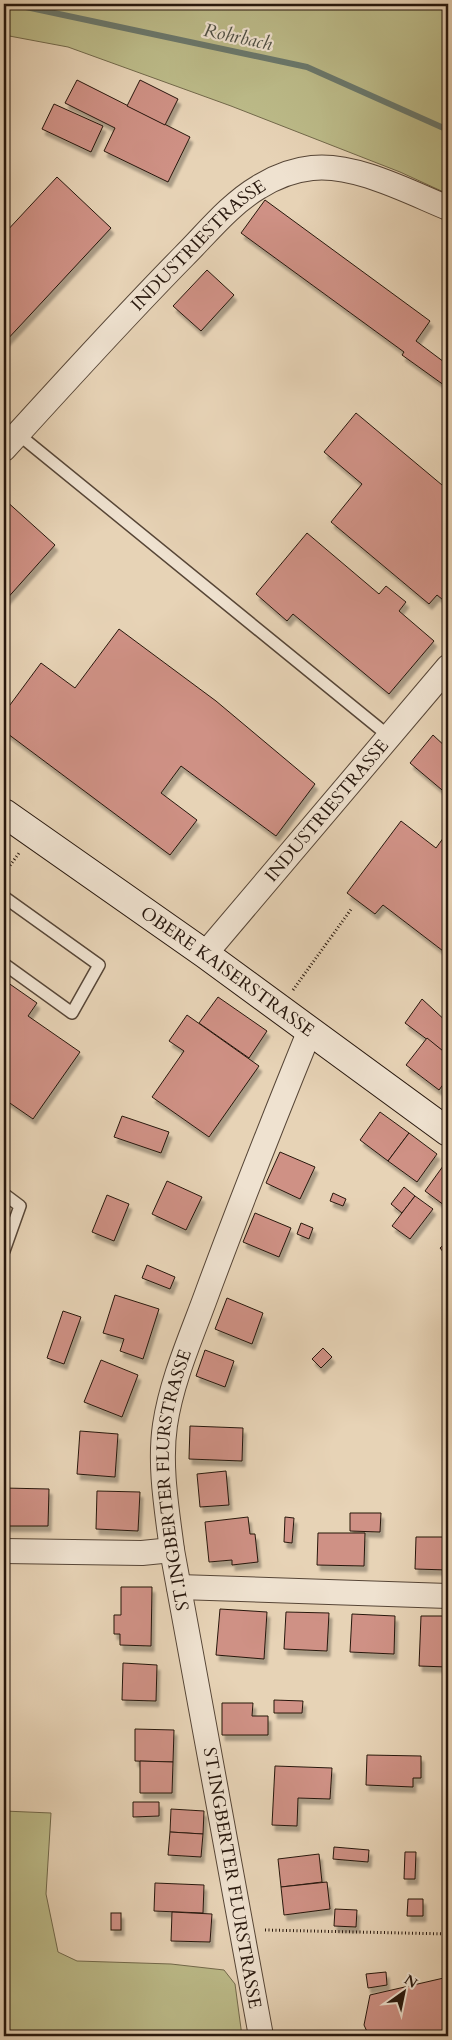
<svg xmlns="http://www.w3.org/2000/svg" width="452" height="2040" font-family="Cardo,serif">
	<defs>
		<filter id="shadow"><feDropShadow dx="3" dy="5.5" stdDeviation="1" flood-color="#0004"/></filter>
	</defs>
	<rect width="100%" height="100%" fill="#e7d3b6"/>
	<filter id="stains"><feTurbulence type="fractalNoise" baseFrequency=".004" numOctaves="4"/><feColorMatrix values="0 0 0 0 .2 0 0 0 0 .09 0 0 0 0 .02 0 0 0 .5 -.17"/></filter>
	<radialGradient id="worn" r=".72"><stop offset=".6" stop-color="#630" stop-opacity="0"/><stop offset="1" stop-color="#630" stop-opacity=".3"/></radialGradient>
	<!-- green -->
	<g fill="#bcbb89" stroke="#72694b">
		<polygon points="4,4 448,4 448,194 400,172 231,106 68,47 4,35"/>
		<polygon points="4,1811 51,1813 46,1894 58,1952 77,1961 171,1964 224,1970 235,1984 242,2036 4,2036"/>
	</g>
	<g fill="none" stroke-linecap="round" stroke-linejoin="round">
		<!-- stream -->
		<polyline stroke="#6a786c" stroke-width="6" points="12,4 307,67 448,130"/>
	</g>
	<!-- building -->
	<g fill="#cf9185" stroke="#27170d" filter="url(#shadow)">
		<polygon points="77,80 190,137 168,182 104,151 115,128 65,103"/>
		<polygon points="140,80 178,99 165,125 127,106"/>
		<polygon points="54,104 103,126 91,152 42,129"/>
		<polygon points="57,177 111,228 4,343 4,234"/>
		<polygon points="265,200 430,321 416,341 448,365 448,388 402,355 404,352 241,233"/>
		<polygon points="207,270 234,295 201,331 173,306"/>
		<polygon points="356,413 448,490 446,510 448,511 448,604 437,595 429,604 331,522 362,484 324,452"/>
		<polygon points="4,499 55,545 4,602"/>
		<polygon points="307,533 379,594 386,586 406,602 399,611 434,641 389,694 293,614 287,621 256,594"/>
		<polygon points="119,629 216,701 315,784 276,836 181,766 161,793 197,820 170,855 4,731 4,713 41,663 75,688"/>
		<polygon points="433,735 448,749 448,795 410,763"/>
		<polygon points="401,821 436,848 444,837 448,840 447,954 383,905 375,914 347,893"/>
		<polygon points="4,980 37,1003 28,1016 80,1052 33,1119 4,1099"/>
		<polygon points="218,997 267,1031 249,1058 199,1023"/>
		<polygon points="422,999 448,1023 448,1055 405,1023"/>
		<polygon points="187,1015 259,1066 209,1137 152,1097 184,1051 169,1041"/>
		<polygon points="427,1038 448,1055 448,1078 439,1090 406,1065"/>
		<polygon points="380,1112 409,1133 388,1161 360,1140"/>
		<polygon points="122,1116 169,1132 161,1153 114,1137"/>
		<polygon points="409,1133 437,1154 417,1182 388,1161"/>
		<polygon points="280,1152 315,1167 300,1199 266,1183"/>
		<polygon points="446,1162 448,1163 448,1208 425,1191"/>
		<polygon points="167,1181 202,1197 186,1230 152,1214"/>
		<polygon points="404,1187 415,1196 402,1213 391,1204"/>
		<polygon points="333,1193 346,1199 343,1206 330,1201"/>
		<polygon points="107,1195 129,1204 114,1241 92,1232"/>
		<polygon points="415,1196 433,1209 410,1239 392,1226"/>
		<polygon points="255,1213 291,1228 279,1257 243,1242"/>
		<polygon points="301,1223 313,1228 309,1239 297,1234"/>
		<polygon points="448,1241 448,1258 440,1248"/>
		<polygon points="147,1265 175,1277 170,1289 142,1278"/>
		<polygon points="115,1295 159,1309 143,1359 120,1351 124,1339 103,1333"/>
		<polygon points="227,1298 263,1313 252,1344 215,1329"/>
		<polygon points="63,1311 81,1317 64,1364 47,1358"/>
		<polygon points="323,1348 332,1357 321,1368 312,1359"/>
		<polygon points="205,1350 234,1361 225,1387 196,1376"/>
		<polygon points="101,1360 138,1375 122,1417 84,1402"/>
		<polygon points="190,1426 243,1428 242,1461 189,1459"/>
		<polygon points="80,1431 118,1434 115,1477 77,1474"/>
		<polygon points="226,1471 229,1505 200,1507 197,1474"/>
		<polygon points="4,1488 49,1489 48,1526 4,1526"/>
		<polygon points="97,1491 140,1492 138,1531 96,1529"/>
		<polygon points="350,1513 381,1513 380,1532 350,1531"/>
		<polygon points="248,1517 250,1534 255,1534 258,1562 232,1565 232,1560 209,1562 205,1522"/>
		<polygon points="285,1517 294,1518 292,1543 284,1542"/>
		<polygon points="318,1533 365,1533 364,1566 317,1565"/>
		<polygon points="416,1537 448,1537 448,1570 415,1569"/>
		<polygon points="121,1587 152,1587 151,1646 120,1645 120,1634 114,1634 114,1615 121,1615"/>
		<polygon points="220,1609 267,1612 264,1659 216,1655"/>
		<polygon points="286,1612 329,1613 327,1651 284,1649"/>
		<polygon points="352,1614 395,1616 394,1654 350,1652"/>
		<polygon points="421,1616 448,1616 448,1667 419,1666"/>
		<polygon points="123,1663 157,1665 156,1701 122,1700"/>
		<polygon points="274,1700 303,1701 302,1713 274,1713"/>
		<polygon points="222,1703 253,1703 252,1716 268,1716 268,1735 222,1735"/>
		<polygon points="135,1729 174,1730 173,1762 135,1761"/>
		<polygon points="367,1755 421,1756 421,1778 413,1778 413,1787 366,1785"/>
		<polygon points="140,1761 173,1762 172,1793 140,1793"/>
		<polygon points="275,1766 332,1768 330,1799 298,1798 297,1826 272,1825"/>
		<polygon points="133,1802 159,1802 159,1816 133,1817"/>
		<polygon points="171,1809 204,1811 203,1834 170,1832"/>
		<polygon points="170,1832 203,1834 201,1857 168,1855"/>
		<polygon points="334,1847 369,1850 368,1862 333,1859"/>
		<polygon points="405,1852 416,1852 415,1879 404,1879"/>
		<polygon points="319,1854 322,1882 281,1887 278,1859"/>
		<polygon points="327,1882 330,1909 284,1915 281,1887"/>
		<polygon points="155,1883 204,1885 203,1913 154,1911"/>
		<polygon points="408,1899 423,1899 423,1916 407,1916"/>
		<polygon points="335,1909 357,1910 356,1927 334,1926"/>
		<polygon points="172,1912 212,1914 210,1942 171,1941"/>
		<rect x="111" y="1913" width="10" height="17"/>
		<polygon points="386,1972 387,1985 368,1988 366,1974"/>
		<polygon points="448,1977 448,2036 369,2036 364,2025 370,1995"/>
	</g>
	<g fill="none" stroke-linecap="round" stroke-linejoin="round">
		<defs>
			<g id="lane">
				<polyline points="18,434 390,737"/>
				<polyline points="4,897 99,965 72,1013 4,964"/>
				<polyline points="4,1194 20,1206 4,1251"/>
			</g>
			<g id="street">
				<path id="s1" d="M 4,449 C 63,384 122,319 184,256 C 207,233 230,204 259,187 C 275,177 292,170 312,168 C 354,163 409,192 448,208"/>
				<path id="s2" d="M 205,954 L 448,667"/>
				<polyline points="4,1551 142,1553 172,1550"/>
				<polyline points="179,1587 448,1596"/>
				<path id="s3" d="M 261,2036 L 172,1550 C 167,1510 159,1466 165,1425 C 172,1378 193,1333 209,1288 C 241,1202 275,1116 310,1030"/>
			</g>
			<g id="secondary">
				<path id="s4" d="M 4,813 L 205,954 L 448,1132"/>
			</g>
		</defs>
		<!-- lane casing -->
		<use href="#lane" stroke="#574637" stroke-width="14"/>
		<!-- street casing -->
		<use href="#street" stroke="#574637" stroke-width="26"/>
		<!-- secondary casing -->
		<use href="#secondary" stroke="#27170d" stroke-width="30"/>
		<!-- path -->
		<g stroke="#27170d" stroke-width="3" stroke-dasharray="1 2.5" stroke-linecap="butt">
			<polyline points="4,874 19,853"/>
			<polyline points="293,990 352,908"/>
			<polyline points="265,1930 448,1934"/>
		</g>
		<!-- lane -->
		<use href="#lane" stroke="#efe2d0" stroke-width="11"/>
		<!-- street -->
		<use href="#street" stroke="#efe2d0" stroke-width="24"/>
		<!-- secondary -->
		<use href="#secondary" stroke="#efe2d0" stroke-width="28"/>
	</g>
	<g text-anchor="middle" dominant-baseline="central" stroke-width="4.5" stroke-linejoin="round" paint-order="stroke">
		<!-- street labels -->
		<g font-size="18" fill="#27170d" stroke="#efe2d0">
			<text stroke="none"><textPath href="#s1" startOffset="282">INDUSTRIESTRASSE</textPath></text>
			<text stroke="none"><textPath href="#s2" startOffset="188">INDUSTRIESTRASSE</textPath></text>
			<text stroke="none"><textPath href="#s4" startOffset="274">OBERE KAISERSTRASSE</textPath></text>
			<text stroke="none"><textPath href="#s3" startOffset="565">ST.INGBERTER FLURSTRASSE</textPath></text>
			<text transform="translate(232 1878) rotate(80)">ST.INGBERTER FLURSTRASSE</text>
		</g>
		<!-- water labels -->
		<g font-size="19" font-style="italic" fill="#4e4f44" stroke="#efe2d0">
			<text transform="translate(238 37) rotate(12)">Rohrbach</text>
		</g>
	</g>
	<!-- margin -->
	<rect width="452" height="2040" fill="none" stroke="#e7d3b6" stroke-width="20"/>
	<rect x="5" y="5" width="442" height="2030" fill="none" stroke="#27170d" stroke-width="2.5"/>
	<rect x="10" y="10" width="432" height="2020" fill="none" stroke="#27170d"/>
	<!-- north arrow -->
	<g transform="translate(404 1992) rotate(33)" stroke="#efe2d0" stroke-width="4" paint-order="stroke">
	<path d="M0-4L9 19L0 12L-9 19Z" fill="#27170d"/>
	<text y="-8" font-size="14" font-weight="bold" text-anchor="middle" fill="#27170d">N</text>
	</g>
	<rect width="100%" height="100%" filter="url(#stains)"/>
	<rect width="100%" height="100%" fill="url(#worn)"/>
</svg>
